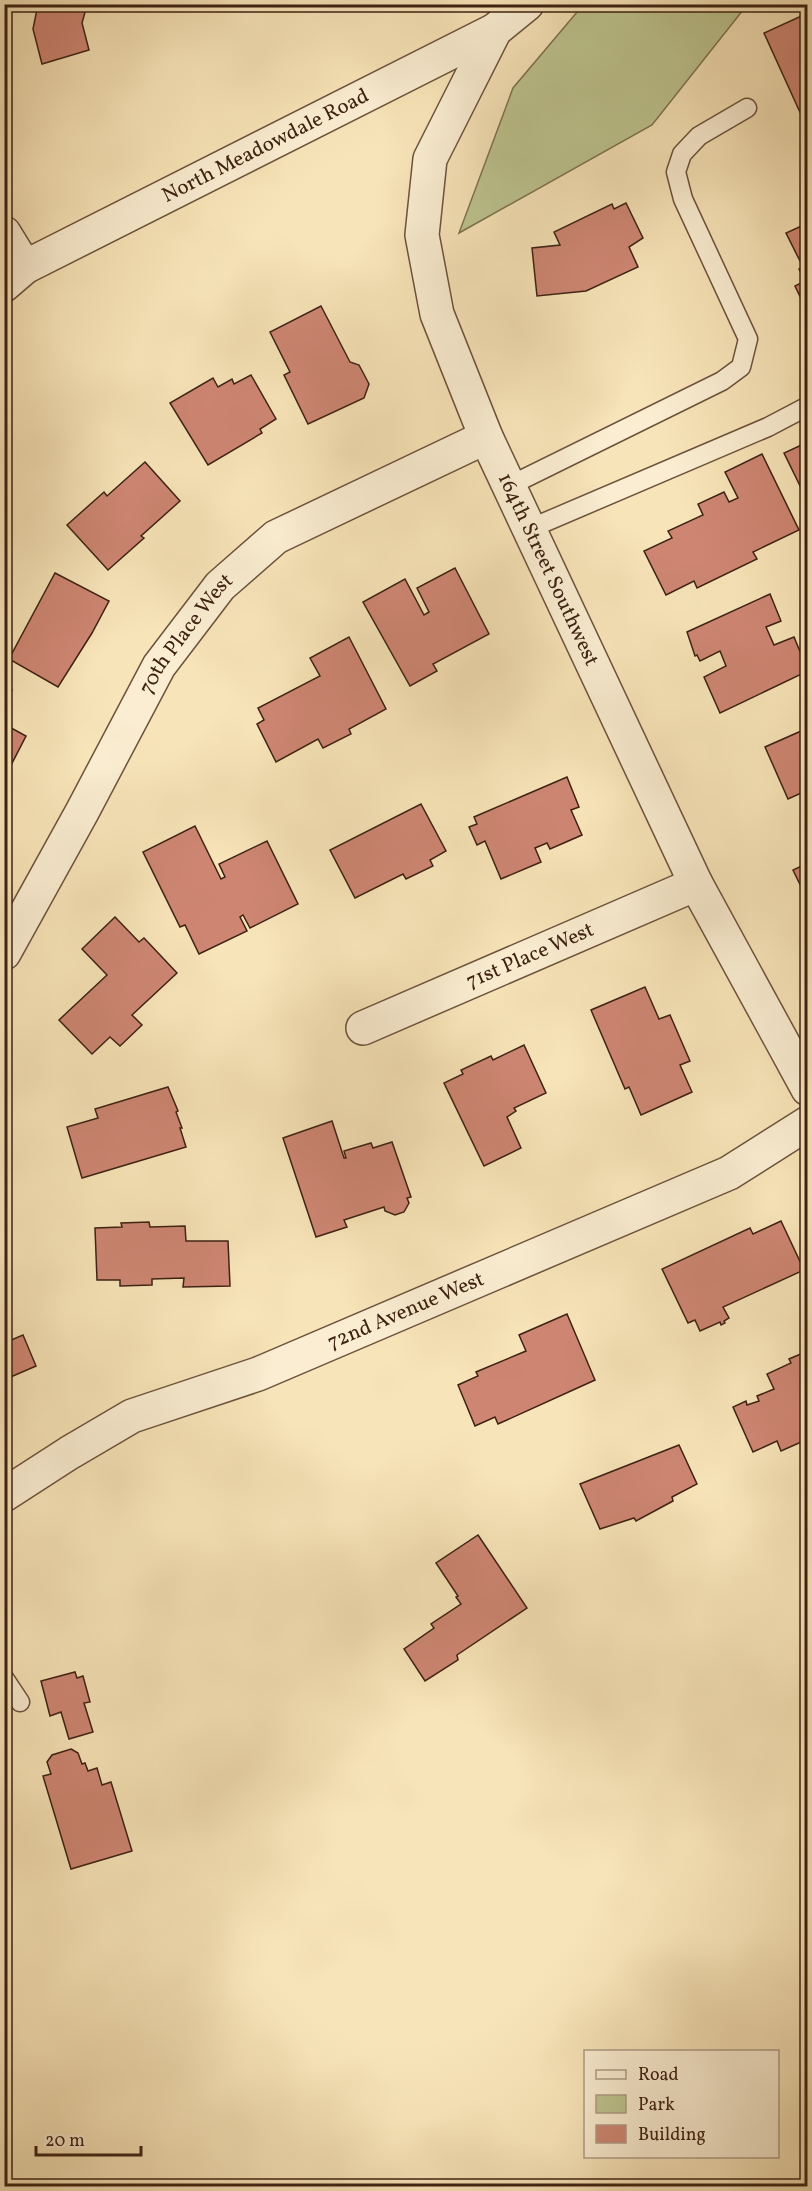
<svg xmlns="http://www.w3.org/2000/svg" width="812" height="2191" font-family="Vollkorn,serif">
	<rect width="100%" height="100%" fill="#f7e4b8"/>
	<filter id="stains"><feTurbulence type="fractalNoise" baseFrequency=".00333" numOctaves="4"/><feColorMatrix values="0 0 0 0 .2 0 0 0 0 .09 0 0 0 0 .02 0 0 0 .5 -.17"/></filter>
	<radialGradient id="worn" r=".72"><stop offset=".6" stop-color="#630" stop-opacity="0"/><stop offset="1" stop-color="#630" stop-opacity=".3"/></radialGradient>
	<!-- green -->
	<polygon fill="#bdc48f" stroke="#7d7250" stroke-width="1.5" points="583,5 747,5 652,125 459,233 513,88"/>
	<!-- building -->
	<g fill="#ce8673" stroke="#3d2112" stroke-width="1.5">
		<polygon points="38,4 87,5 82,23 89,50 42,64 33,29"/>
		<polygon points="808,13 808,130 764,33"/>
		<polygon points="626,203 643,238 629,247 638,267 586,291 537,296 532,248 560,245 554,232 612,204 614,209"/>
		<polygon points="808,223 808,313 795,286 805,281 799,269 803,267 786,233"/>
		<polygon points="321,306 350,362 359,365 369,384 364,398 308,424 284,375 290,372 270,332"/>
		<polygon points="251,375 276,419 260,429 262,433 208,465 170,403 213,378 218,387 232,379 234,384"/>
		<polygon points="808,442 808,494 805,496 784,453"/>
		<polygon points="762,454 799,530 753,552 757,559 697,588 694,581 666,595 644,551 672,538 668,531 703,515 698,504 724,492 729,502 738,498 725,472"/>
		<polygon points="145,462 180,501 141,536 144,538 108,570 67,525 104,492 107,496"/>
		<polygon points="455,568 489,634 433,664 437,671 410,686 363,602 405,579 424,615 429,612 417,588"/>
		<polygon points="55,573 109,601 92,633 58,687 9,659"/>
		<polygon points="770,594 781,621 766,627 774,645 794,637 808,671 720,713 704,677 726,666 720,651 700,661 697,655 695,656 687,632"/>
		<polygon points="349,637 386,709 349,729 351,734 323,748 318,739 276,762 257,724 264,720 258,708 320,676 310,658"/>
		<polygon points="4,686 12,690 4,705"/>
		<polygon points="4,724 26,736 6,775 4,774"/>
		<polygon points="808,728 808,790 788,799 765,747"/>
		<polygon points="567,777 579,807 571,810 582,835 550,849 547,843 535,848 541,862 501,879 485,841 477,845 469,827 477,824 474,817"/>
		<polygon points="421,804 446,851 430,860 433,866 406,879 403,874 355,898 330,850"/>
		<polygon points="195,826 221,879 225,877 219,864 267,841 298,904 250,928 243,915 240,917 247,931 199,954 185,925 180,927 143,852"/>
		<polygon points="808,863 808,901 793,870"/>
		<polygon points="115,917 139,942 144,938 177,973 132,1015 142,1025 120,1046 110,1037 92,1054 59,1020 107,975 82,949"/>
		<polygon points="645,987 659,1019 670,1015 690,1061 680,1065 692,1092 641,1115 629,1087 625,1089 591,1010"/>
		<polygon points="524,1045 546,1093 514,1108 516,1111 507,1117 521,1148 484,1166 444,1083 463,1074 461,1070 491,1056 493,1060"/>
		<polygon points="168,1087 178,1111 176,1112 182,1128 180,1128 186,1147 82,1178 67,1127 98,1118 95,1109"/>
		<polygon points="332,1121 344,1158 346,1158 344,1151 371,1143 373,1148 392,1142 411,1197 407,1198 409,1203 404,1212 395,1215 385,1211 384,1207 344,1220 347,1227 316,1237 283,1138"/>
		<polygon points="781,1221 804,1270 723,1307 729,1318 724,1321 725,1323 721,1325 720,1322 700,1331 695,1320 688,1323 662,1269 750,1228 753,1234"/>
		<polygon points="149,1222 150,1227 185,1226 186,1241 228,1241 230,1286 183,1287 184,1278 152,1279 152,1285 120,1286 120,1280 97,1280 95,1228 122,1227 121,1223"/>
		<polygon points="567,1314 595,1380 498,1424 495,1417 475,1426 458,1385 478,1376 476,1372 526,1351 519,1335"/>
		<polygon points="23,1335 36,1366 6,1379 7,1383 4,1384 4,1343"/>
		<polygon points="808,1351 808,1439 781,1451 777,1441 753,1452 733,1407 746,1401 747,1405 759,1401 757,1396 774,1389 767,1374 791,1363 789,1359"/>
		<polygon points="679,1445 697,1484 672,1497 673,1501 636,1521 634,1518 600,1529 580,1484"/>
		<polygon points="478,1535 527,1608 457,1655 458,1660 425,1681 404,1649 434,1628 431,1624 461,1604 456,1597 458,1596 436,1563"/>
		<polygon points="75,1672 77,1678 83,1676 90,1702 84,1703 93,1732 69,1739 61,1712 50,1716 41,1681"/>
		<polygon points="71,1749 78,1753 82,1764 85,1763 88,1771 97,1768 102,1785 111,1782 132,1851 71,1869 43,1776 51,1774 47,1762 52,1755"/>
	</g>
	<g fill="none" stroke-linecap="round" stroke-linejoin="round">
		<defs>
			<g id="service">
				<polyline points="509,486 722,381 741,367 748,339 683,199 676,172 682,154 699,136 747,108"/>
				<polyline points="529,529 768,427 808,406"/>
				<polyline points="4,1678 20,1702"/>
			</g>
			<g id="minor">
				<path id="s1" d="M 495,30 L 430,159 L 422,235 L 437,314 L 486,437 L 696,884 L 808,1089"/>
				<polyline points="4,233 25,267"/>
				<path id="s2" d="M 4,285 L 25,267 L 495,30 L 527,4"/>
				<path id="s3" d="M 4,953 L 82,812 L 159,666 L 220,586 L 276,537 L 486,437"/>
				<path id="s4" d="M 363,1028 L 696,884"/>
				<path id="s5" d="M 4,1495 L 69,1453 L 132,1416 L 258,1374 L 729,1173 L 808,1123"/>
			</g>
		</defs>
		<!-- service casing -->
		<use href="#service" stroke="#6c523c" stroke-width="21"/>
		<!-- minor casing -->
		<use href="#minor" stroke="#6c523c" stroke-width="36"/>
		<!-- service -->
		<use href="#service" stroke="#faedd1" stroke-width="18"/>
		<!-- minor -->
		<use href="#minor" stroke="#faedd1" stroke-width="33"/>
	</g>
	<g text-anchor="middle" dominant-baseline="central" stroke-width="6" stroke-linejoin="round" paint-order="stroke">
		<!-- street labels -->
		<g font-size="21" fill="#3d2112" stroke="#faedd1">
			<text stroke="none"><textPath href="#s2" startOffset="297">North Meadowdale Road</textPath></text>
			<text stroke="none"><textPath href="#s1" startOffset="580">164th Street Southwest</textPath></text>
			<text stroke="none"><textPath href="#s3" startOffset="368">70th Place West</textPath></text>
			<text stroke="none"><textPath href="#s4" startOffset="182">71st Place West</textPath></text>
			<text stroke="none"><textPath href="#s5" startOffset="444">72nd Avenue West</textPath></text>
		</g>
	</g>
	<!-- margin -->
	<rect width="812" height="2191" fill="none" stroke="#f7e4b8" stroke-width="24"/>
	<rect x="6" y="6" width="800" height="2179" fill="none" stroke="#3d2112" stroke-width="3"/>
	<rect x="12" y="12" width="788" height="2167" fill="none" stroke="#3d2112" stroke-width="1.5"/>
	<!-- legend -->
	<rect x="584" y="2050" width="195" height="108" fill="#faedd1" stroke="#ae9b85" stroke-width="1.5"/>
	<rect x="596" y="2070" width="30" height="9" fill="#faedd1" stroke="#ae9b85" stroke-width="1.5"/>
	<text x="638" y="2080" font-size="18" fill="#3d2112">Road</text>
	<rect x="596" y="2095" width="30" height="18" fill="#bdc48f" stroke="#ae9b85" stroke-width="1.5"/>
	<text x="638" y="2110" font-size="18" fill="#3d2112">Park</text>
	<rect x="596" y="2125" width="30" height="18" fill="#ce8673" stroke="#ae9b85" stroke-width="1.5"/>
	<text x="638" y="2140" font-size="18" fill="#3d2112">Building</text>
	<!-- scale -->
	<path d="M36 2146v9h105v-9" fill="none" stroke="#3d2112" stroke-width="3"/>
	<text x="45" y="2146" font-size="18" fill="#3d2112" stroke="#faedd1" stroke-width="4.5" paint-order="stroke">20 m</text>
	<rect width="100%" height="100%" filter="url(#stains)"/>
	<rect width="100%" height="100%" fill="url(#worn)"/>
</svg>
